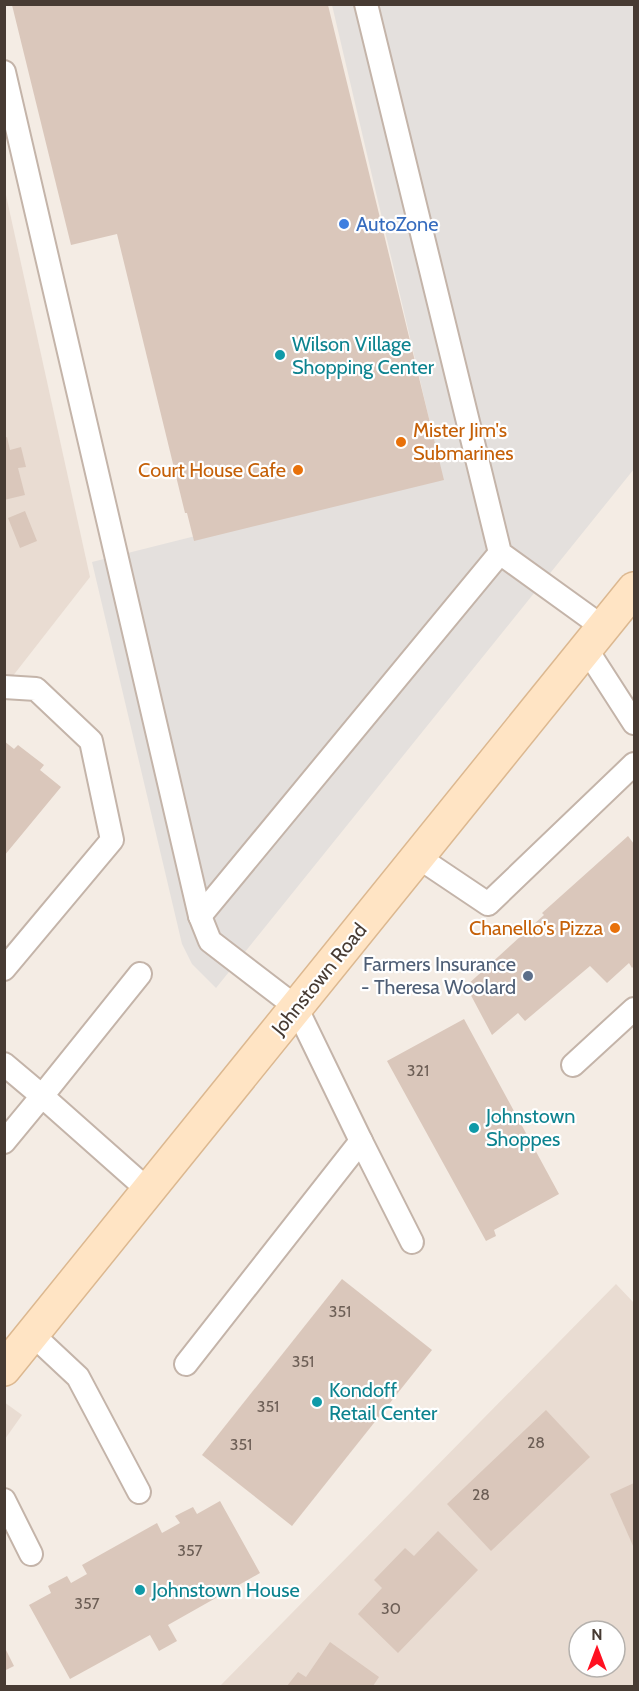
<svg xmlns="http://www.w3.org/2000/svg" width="639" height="1691" font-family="Cabin,sans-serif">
	<rect width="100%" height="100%" fill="#f4ece4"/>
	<!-- residential -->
	<g fill="#e9dcd2" fill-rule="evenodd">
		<polygon points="4,186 90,577 5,686 4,686"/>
		<path d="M 616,1284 L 634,1303 L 634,1686 L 220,1686 ZM 579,1631 L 615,1631 L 615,1667 L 579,1667 Z"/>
		<polygon points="4,1402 22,1415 5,1439 4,1439"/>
	</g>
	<!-- parking -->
	<polygon fill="#e4e0dd" points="332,5 634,5 634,469 216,988 192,964 182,944 92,562 442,474"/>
	<!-- building -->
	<g fill="#dac7bb">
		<polygon points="12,5 328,5 444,480 194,541 187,513 185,513 117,234 71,245"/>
		<polygon points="7,437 10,450 21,447 26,467 18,468 25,495 4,500 4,438"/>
		<polygon points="25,511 37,541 20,548 8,518"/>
		<polygon points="4,741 14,749 18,745 44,765 40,770 61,787 4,856"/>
		<polygon points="628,836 634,844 634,966 632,968 629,963 607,983 590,966 525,1021 518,1013 492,1035 466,986 544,915 542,913"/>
		<polygon points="464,1019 559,1194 494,1230 496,1236 486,1241 387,1061"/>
		<polygon points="342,1279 432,1350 292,1526 202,1455"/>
		<polygon points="546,1410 590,1457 491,1551 447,1504"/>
		<polygon points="634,1483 634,1548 610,1494"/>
		<polygon points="220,1501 260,1573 168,1625 177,1641 159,1651 150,1635 70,1679 29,1605 51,1593 48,1586 67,1576 71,1583 87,1574 82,1565 157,1523 162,1533 180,1523 175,1516 193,1507 197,1514"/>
		<polygon points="438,1531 478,1570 398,1653 358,1614 382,1588 374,1580 405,1548 414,1556"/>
		<polygon points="330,1642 379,1677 373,1686 287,1686 298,1672 306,1677"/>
		<polygon points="4,1646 14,1666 4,1671"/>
	</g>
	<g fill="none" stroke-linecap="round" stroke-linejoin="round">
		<defs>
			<g id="lane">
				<polyline points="366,4 500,553 604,628"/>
				<polyline points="4,72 200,916 210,941 296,1007 361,1141 186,1364"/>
				<polyline points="587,650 634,723"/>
				<polyline points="4,687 36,689 91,741 112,840 4,969"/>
				<polyline points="418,857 488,904 634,764"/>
				<polyline points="200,916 500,553"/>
				<polyline points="4,1064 42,1096 140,974"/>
				<polyline points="573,1065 634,1009"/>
				<polyline points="361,1141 412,1242"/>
				<polyline points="4,1142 42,1096 148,1190"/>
				<polyline points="32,1334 78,1377 139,1492"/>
				<polyline points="4,1500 31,1554"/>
			</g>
			<polyline id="secondary" points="4,1369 634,589"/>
		</defs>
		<!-- lane casing -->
		<use href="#lane" stroke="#c4b4a9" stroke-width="26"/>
		<!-- secondary casing -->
		<use href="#secondary" stroke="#dcb890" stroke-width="36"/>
		<!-- lane -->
		<use href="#lane" stroke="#fff" stroke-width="22"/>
		<!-- secondary -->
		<use href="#secondary" stroke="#ffe4c4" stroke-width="33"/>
	</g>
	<!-- markers -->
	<circle fill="#3f7fe0" stroke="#fff" stroke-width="2" cx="344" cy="224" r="6"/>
	<g fill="#0f9aa8" stroke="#fff" stroke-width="2">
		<circle cx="280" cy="355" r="6"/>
		<circle cx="474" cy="1128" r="6"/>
		<circle cx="317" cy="1402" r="6"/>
		<circle cx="140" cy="1590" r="6"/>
	</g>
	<g fill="#e8710a" stroke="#fff" stroke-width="2">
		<circle cx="401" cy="442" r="6"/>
		<circle cx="298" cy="470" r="6"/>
		<circle cx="615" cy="928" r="6"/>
	</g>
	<circle fill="#5c6f8a" stroke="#fff" stroke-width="2" cx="528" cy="976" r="6"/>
	<g text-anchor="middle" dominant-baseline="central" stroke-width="4.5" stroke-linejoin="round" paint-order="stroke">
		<!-- number labels -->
		<g font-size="16" fill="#6c5e55">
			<text x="418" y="1070">321</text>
			<text x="340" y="1311">351</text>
			<text x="303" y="1361">351</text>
			<text x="268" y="1406">351</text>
			<text x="536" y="1442">28</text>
			<text x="241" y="1444">351</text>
			<text x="481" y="1494">28</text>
			<text x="190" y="1550">357</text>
			<text x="87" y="1603">357</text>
			<text x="391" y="1608">30</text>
		</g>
		<!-- shop labels -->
		<g font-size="20" fill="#366cbe" stroke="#fff" text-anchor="start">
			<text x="356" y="224">AutoZone</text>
		</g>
		<!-- culture labels -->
		<g font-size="20" fill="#0d838f" stroke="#fff" text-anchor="start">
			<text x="292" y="344">Wilson Village<tspan x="292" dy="23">Shopping Center</tspan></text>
			<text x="486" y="1116">Johnstown<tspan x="486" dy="23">Shoppes</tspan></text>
			<text x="329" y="1390">Kondoff<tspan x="329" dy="23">Retail Center</tspan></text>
			<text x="152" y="1590">Johnstown House</text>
		</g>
		<!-- food labels -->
		<g font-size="20" fill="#c56008" stroke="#fff" text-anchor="end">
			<text x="413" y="430" text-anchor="start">Mister Jim's<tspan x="413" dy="23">Submarines</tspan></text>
			<text x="286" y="470">Court House Cafe</text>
			<text x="603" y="928">Chanello's Pizza</text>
		</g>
		<!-- service labels -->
		<g font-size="20" fill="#4e5e75" stroke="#fff" text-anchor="end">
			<text x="516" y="964">Farmers Insurance<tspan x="516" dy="23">- Theresa Woolard</tspan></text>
		</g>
		<!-- street labels -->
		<g font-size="20" fill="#473b33" stroke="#fff">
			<text transform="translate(319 979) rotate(-51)">Johnstown Road</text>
		</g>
	</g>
	<!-- border -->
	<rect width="639" height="1691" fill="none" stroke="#473b33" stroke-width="12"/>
	<!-- north arrow -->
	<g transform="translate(597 1649)"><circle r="28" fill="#ffffff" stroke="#b5b1ad" stroke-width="1.5"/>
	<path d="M0-4.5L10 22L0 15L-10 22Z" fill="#ff1121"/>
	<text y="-9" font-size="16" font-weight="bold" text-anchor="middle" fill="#473b33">N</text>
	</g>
</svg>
